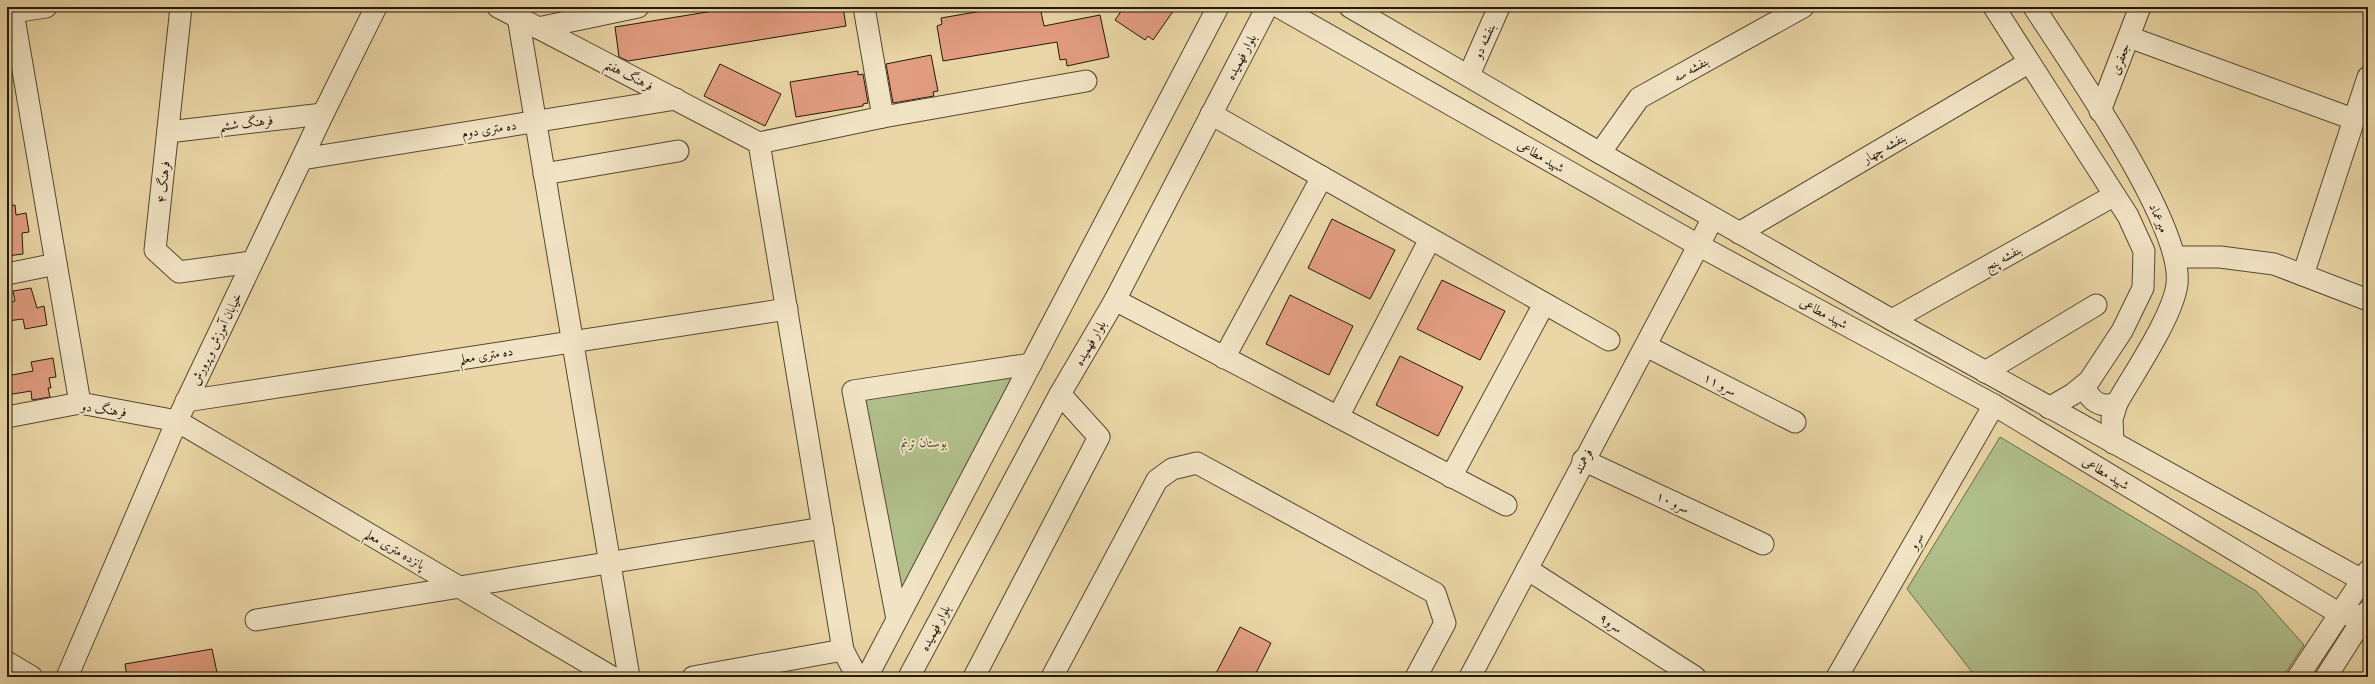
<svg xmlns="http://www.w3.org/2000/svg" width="2375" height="684" font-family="'IM FELL French Canon',Amiri,serif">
	<rect width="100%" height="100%" fill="#ead6a6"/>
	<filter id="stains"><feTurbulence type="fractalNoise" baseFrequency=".005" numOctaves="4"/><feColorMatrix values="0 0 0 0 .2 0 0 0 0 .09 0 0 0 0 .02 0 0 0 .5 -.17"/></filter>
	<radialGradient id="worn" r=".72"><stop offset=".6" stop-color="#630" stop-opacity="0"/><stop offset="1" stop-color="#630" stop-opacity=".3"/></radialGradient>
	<!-- green -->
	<g fill="#b1bf8b" stroke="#6a6c4b">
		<polygon points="1016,375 902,594 865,400"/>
		<polygon points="2000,437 2256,591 2304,645 2283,677 1976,677 1907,589"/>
	</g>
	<!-- building -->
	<g fill="#e29d81" stroke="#23180b">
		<polygon points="738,7 843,7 846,26 628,61 619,57 615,27"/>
		<polygon points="1005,7 1040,7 1044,26 1100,15 1109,57 1067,66 1066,59 1060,60 1057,42 943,61 937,26 942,24 941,18"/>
		<polygon points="1124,7 1176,7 1153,40 1148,36 1145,40 1115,20"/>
		<polygon points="931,55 938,91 933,92 934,96 893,103 886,64"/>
		<polygon points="720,64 781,94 765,126 704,96"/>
		<polygon points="858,71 858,75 863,74 868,103 863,104 863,106 796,117 790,82"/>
		<polygon points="15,205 16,215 26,213 29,232 22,233 23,254 7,256 7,206"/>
		<polygon points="1332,219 1395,250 1370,299 1308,268"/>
		<polygon points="1442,280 1505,311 1480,360 1417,329"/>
		<polygon points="31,288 37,308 44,306 47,325 25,329 23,319 7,321 7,303 15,301 13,291"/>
		<polygon points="1290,295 1353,326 1329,375 1266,344"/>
		<polygon points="1400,356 1463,387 1438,436 1376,405"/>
		<polygon points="53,358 56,377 49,378 51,388 48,388 50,397 32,400 31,391 7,395 7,376 33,371 31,362"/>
		<polygon points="1240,627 1271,643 1254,677 1214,677"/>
		<polygon points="212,649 218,677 127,677 125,664"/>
	</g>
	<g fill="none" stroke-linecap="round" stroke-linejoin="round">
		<defs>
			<g id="minor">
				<polyline points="46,7 13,12 80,403"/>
				<polyline points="181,7 155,250 179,272 252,262"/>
				<polyline points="498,7 759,143"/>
				<polyline points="864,7 883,117"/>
				<polyline points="1279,7 1698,245 1994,405 2340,614 2368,617"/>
				<polyline points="1350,7 1600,153 1892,320 2362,580 2368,581"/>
				<polyline points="1994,7 2128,216 2144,251 2143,288 2122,331 2089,381 2073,394 2049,408"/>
				<path d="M 2034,7 C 2069,62 2184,224 2177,284 C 2173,316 2134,373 2117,403 L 2112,419 L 2113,443"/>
				<polyline points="518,17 629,677"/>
				<polyline points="538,28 638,7"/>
				<polyline points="2129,37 2353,119"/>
				<polyline points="1469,75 1499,7"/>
				<polyline points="2100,111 2140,7"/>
				<polyline points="1211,114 1609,340"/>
				<polyline points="168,132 323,114"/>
				<polyline points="759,143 843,650 857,677"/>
				<polyline points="759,143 883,117 1086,81"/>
				<polyline points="1600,153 1639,98 1803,7"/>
				<polyline points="302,159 676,99"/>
				<polyline points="544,174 678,151"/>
				<polyline points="1739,233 2028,63"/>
				<polyline points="2175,257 2220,257 2274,264 2368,300"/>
				<polyline points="7,274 56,264"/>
				<polyline points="2303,275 2368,77"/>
				<polyline points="1115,300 1506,505"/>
				<polyline points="1892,320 2113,196"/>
				<polyline points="1646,346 1795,422"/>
				<polyline points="1224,358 1322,177"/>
				<polyline points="1985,372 2096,305"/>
				<path d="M 2084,386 C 2090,401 2101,409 2117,403"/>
				<polyline points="186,401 787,309"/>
				<polyline points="7,417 80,403 177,421 612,677"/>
				<polyline points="1338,417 1430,239"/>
				<polyline points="1583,460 1763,544"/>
				<polyline points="1451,477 1544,304"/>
				<polyline points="1527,569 1695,677"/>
				<polyline points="897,619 853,391 1031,364"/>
				<polyline points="256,620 823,528"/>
				<polyline points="7,662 32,677"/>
				<polyline points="67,677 177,421 323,114 376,7"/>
				<polyline points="693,677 843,650"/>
				<polyline points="867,677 1218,7"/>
				<polyline points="909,677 1060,394 1115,300 1267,7"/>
				<polyline points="974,677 1099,437 1060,394"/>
				<polyline points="1052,677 1157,480 1172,469 1197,463 1435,593 1445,623 1416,677"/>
				<polyline points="1470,677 1713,218"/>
				<polyline points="1837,677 1994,405"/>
				<polyline points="2298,677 2368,571"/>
				<polyline points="2326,677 2368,611"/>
			</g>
		</defs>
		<!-- minor casing -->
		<use href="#minor" stroke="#554832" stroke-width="23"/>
		<!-- minor -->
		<use href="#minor" stroke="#f1e4c5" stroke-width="21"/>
	</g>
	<g text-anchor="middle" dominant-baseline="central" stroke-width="4" stroke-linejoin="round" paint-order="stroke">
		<!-- street labels -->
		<g font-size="13" fill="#23180b" stroke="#f1e4c5">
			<text transform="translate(1484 41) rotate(-66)">بنفشه دو</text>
			<text transform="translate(1241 57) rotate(-62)">بلوار فهمیده</text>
			<text transform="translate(2120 59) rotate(-69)">جعفری</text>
			<text transform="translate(1691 69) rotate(-29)">بنفشه سه</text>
			<text transform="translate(629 75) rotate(27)">فرهنگ هفتم</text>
			<text transform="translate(246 123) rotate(-7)">فرهنگ ششم</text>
			<text transform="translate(489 129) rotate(-9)">ده متری دوم</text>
			<text transform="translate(1884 148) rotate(-30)">بنفشه چهار</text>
			<text transform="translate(1541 156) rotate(30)">شهید مطاعی</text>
			<text transform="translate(163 182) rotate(-84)">فرهنگ ۴</text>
			<text transform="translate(2159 218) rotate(67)">میرعماد</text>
			<text transform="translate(2003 258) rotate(-29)">بنفشه پنج</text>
			<text transform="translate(1824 313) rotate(28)">شهید مطاعی</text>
			<text transform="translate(216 339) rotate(-64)">خیابان آموزش و پرورش</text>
			<text transform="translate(1090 343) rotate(-60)">بلوار فهمیده</text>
			<text transform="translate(486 355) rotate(-9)">ده متری معلم</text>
			<text transform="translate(1720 384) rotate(27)">۱۱ سرو</text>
			<text transform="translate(104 409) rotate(8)">فرهنگ دو</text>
			<text transform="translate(1583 461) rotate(-62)">فرهمند</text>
			<text transform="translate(2106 473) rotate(31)">شهید مطاعی</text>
			<text transform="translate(1673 502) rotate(25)">سرو ۱۰</text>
			<text transform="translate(1916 541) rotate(-60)">سرو</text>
			<text transform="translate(395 549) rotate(30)">پانزده متری معلم</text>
			<text transform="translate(1611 623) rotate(33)">سرو۹</text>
			<text transform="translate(935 628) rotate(-62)">بلوار فهمیده</text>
		</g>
		<!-- park labels -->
		<g font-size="13" font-style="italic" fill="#4e4a31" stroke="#f1e4c5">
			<text x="924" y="442">بوستان ترنم</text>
		</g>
	</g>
	<!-- margin -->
	<rect width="2375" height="684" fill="none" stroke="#ead6a6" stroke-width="24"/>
	<rect x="8" y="8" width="2359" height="668" fill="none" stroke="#23180b" stroke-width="2"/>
	<rect x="12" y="12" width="2351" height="660" fill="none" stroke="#23180b"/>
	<rect width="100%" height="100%" filter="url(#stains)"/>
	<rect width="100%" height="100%" fill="url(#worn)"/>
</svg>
